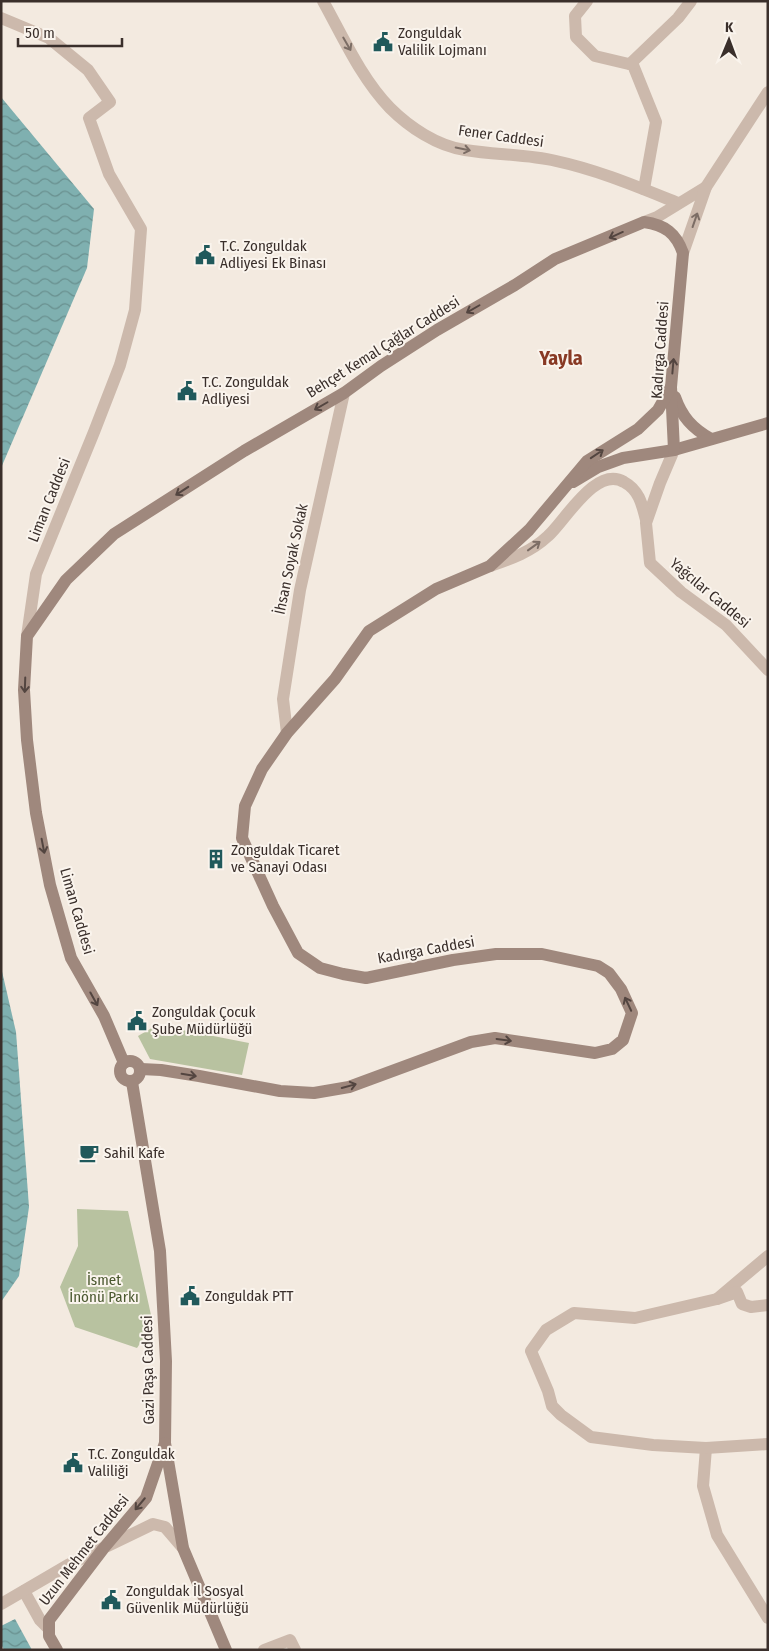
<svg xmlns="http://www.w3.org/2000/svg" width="769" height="1651" font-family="'Fira Sans Condensed',sans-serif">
	<defs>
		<pattern id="water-waves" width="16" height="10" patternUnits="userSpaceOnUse" patternTransform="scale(1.25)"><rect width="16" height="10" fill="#7fb0b0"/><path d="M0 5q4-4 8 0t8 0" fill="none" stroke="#69908f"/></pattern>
	</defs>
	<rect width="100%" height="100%" fill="#f3eae0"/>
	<!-- park -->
	<g fill="#b8c2a0">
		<polygon points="157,1025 249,1043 242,1075 150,1059 138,1036"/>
		<polygon points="77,1209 128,1211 153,1324 137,1348 75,1327 60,1287 78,1246"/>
	</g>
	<!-- water -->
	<g fill="url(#water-waves)">
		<polygon points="1,97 94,209 87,268 1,468"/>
		<polygon points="1,967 16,1032 29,1207 19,1276 1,1302"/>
		<polygon points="15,1619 32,1650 4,1650 1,1644 1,1626"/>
	</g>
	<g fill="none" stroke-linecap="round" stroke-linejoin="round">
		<!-- minor -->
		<g stroke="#ccb9ac" stroke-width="12">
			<path d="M 323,1 C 343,37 361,78 390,108 C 409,127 437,146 465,150 C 495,155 526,154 556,161 C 598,170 638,187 678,203"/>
			<polyline points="587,1 575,16 576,37 595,56 633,65 656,122 644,189"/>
			<polyline points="1,18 49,38 88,70 110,102 89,118 109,174 141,229 135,310 120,365 94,432 36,574 27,636"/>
			<polyline points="630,64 678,18 691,1"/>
			<polyline points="644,222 657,217 706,187"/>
			<polyline points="683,253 706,187 768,92"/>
			<polyline points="674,450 660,483 646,523 650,563 681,592 726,625 768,670"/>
			<path d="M 490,566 C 511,559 531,552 548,536 C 565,521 596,465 624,482 C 639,490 642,504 646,520"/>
			<polyline points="287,733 283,699 300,590 344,393"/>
			<polyline points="717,1299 768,1256"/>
			<polyline points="706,1448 703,1486 717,1535 768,1618"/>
			<polyline points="264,1650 290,1640 295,1650"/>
		</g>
		<!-- tertiary -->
		<g stroke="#ccb9ac" stroke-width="12">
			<polyline points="768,1305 751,1307 742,1304 737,1292 717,1299 635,1318 574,1313 546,1330 531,1351 548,1391 552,1406 561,1415 591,1437 653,1445 706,1448 768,1444"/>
			<polyline points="24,1591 40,1620 49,1629"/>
			<polyline points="1,1604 68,1565 153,1524 165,1527 183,1548"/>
		</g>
		<!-- secondary -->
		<g stroke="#9f887d" stroke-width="12">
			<path d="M 675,397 C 682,417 692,428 711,439"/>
			<polyline points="573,482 598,467 623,458 674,450 768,423"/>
			<circle cx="130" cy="1071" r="10"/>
			<path d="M 124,1063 L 104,1016 L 71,958 L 50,885 L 36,813 L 27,740 L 24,690 L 27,636 L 66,580 L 114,534 L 244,451 L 344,393 L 381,366 L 437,330 L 515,285 L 555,259 L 644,222 C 665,225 676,233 683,253 L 671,387 L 674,450"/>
			<polyline points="141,1069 161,1070 199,1076 280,1091 314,1093 349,1087 471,1042 495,1038 595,1053 612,1049 623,1040 632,1013 621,989 609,973 598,966 542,954 496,954 453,960 366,978 343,974 320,968 298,953 273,906 242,838 245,806 262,769 287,733 335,679 369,631 436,589 490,566 529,530 587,461 638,429 658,410 671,387"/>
			<polyline points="132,1082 160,1251 166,1361 165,1443 183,1548 226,1650"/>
			<polyline points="57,1650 49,1636 49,1620 103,1549 146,1498 165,1443"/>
		</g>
	</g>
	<!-- one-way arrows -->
	<defs><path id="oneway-shaft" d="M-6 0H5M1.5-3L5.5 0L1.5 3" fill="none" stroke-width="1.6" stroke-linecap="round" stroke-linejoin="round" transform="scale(1.25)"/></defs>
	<g stroke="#7c6d65">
		<use href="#oneway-shaft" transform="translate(347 44) rotate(60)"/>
		<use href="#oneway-shaft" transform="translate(463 149) rotate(12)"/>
		<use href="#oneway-shaft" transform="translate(695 220) rotate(-71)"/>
		<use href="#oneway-shaft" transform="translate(534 546) rotate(-36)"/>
	</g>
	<g stroke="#534540">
		<use href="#oneway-shaft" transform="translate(616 235) rotate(156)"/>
		<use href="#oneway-shaft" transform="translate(473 309) rotate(150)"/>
		<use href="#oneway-shaft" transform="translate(673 366) rotate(-85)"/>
		<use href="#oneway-shaft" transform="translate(321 406) rotate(150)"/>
		<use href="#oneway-shaft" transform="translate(597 454) rotate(-34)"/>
		<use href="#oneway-shaft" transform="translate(182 491) rotate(147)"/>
		<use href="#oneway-shaft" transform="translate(25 685) rotate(92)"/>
		<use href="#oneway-shaft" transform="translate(43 846) rotate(79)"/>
		<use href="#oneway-shaft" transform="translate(94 999) rotate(61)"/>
		<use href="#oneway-shaft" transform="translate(628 1004) rotate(-115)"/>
		<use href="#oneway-shaft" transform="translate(504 1040) rotate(8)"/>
		<use href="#oneway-shaft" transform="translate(189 1075) rotate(9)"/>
		<use href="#oneway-shaft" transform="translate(349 1086) rotate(-15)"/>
		<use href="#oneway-shaft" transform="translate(140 1504) rotate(130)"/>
	</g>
	<!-- icons -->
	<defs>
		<symbol id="civic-bare" viewBox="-9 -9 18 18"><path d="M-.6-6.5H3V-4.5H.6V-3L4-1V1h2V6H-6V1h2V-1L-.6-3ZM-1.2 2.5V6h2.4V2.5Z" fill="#20595b" stroke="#faf4ed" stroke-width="2.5" paint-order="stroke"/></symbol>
		<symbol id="building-bare" viewBox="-9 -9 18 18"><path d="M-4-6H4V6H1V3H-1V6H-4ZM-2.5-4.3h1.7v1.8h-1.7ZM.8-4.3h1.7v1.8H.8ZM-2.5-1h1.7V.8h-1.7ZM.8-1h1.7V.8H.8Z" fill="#20595b" stroke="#faf4ed" stroke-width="2.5" paint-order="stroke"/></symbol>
		<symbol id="cafe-bare" viewBox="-9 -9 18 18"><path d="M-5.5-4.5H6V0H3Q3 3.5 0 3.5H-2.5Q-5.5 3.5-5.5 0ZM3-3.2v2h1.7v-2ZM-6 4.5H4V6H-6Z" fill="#20595b" stroke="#faf4ed" stroke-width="2.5" paint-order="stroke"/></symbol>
	</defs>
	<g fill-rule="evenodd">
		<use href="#civic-bare" x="369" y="28" width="28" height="28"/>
		<use href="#civic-bare" x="191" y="241" width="28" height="28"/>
		<use href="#civic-bare" x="173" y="377" width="28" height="28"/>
		<use href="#building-bare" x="202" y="845" width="28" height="28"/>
		<use href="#civic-bare" x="123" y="1007" width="28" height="28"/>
		<use href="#cafe-bare" x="75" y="1139" width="28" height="28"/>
		<use href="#civic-bare" x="176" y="1282" width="28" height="28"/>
		<use href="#civic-bare" x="59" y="1449" width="28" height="28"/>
		<use href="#civic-bare" x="97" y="1586" width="28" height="28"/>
	</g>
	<g text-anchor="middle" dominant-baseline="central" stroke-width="4" stroke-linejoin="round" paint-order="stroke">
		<!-- poi labels -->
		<g font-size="15" fill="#3a2f2b" stroke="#faf4ed" text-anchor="start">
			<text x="398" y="33">Zonguldak<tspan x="398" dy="17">Valilik Lojmanı</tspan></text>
			<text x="220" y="246">T.C. Zonguldak<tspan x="220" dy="17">Adliyesi Ek Binası</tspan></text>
			<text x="202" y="382">T.C. Zonguldak<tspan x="202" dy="17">Adliyesi</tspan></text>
			<text x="231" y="850">Zonguldak Ticaret<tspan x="231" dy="17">ve Sanayi Odası</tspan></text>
			<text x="152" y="1012">Zonguldak Çocuk<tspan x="152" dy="17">Şube Müdürlüğü</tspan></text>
			<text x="104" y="1153">Sahil Kafe</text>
			<text x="205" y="1296">Zonguldak PTT</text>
			<text x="88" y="1454">T.C. Zonguldak<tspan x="88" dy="17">Valiliği</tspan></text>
			<text x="126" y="1591">Zonguldak İl Sosyal<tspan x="126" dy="17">Güvenlik Müdürlüğü</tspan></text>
		</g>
		<!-- street labels -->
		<g font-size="15" fill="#3a2f2b" stroke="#faf4ed">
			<text transform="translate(501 136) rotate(8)">Fener Caddesi</text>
			<text transform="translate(383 347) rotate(-32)">Behçet Kemal Çağlar Caddesi</text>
			<text transform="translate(660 350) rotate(-86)">Kadırga Caddesi</text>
			<text transform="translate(49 500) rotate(-68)">Liman Caddesi</text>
			<text transform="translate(291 559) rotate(-78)">İhsan Soyak Sokak</text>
			<text transform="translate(710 593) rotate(40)">Yağcılar Caddesi</text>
			<text transform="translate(77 911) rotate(74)">Liman Caddesi</text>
			<text transform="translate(426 950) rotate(-10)">Kadırga Caddesi</text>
			<text transform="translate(148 1370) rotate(-91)">Gazi Paşa Caddesi</text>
			<text transform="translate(84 1550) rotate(-52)">Uzun Mehmet Caddesi</text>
		</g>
		<!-- park labels -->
		<g font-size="15" fill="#4a582f" stroke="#faf4ed">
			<text x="104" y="1280">İsmet<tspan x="104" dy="17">İnönü Parkı</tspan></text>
		</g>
		<!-- district labels -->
		<g font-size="20" font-weight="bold" fill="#883924" stroke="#faf4ed">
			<text x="561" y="358">Yayla</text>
		</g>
	</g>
	<!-- border -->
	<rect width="769" height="1651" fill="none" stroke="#3a2f2b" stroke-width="5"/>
	<!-- north arrow -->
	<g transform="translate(729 40) rotate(1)" stroke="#faf4ed" stroke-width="4" paint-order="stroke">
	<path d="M0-4L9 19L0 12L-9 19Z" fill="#3a2f2b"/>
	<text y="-8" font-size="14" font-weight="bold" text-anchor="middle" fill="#3a2f2b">K</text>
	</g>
	<!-- scale -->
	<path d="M18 38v8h104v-8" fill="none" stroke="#3a2f2b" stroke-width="2.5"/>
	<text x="25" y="38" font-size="15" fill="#3a2f2b" stroke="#faf4ed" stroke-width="4" paint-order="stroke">50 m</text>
</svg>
